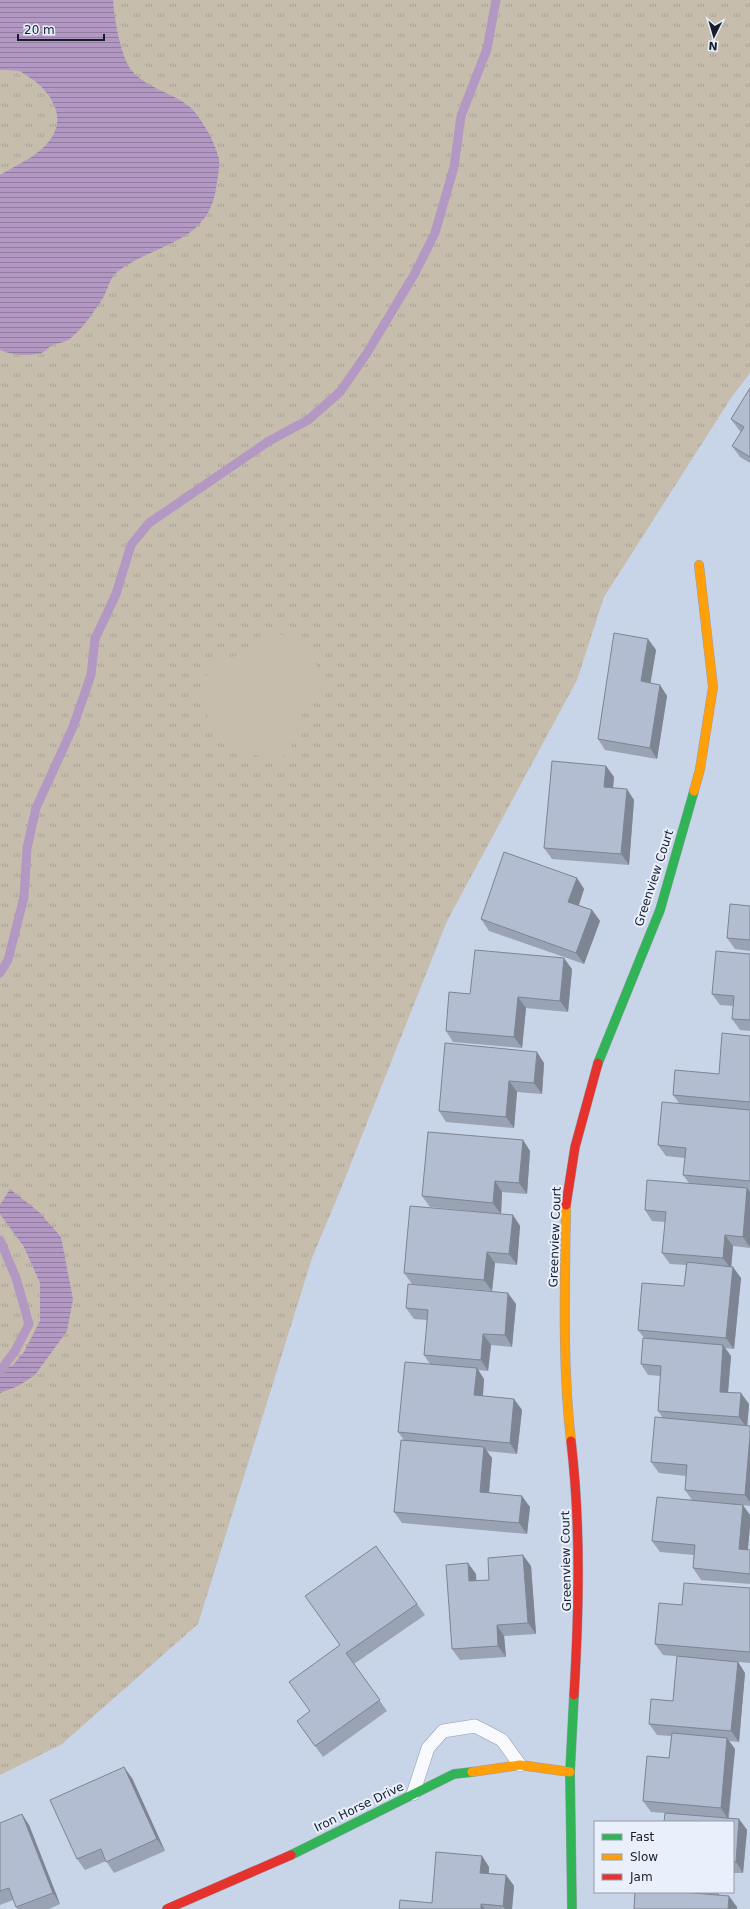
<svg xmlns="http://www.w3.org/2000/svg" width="750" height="1909" font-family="'DejaVu Sans',sans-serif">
	<defs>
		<pattern id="grass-tufts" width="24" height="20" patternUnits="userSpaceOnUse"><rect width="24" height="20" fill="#c6bdad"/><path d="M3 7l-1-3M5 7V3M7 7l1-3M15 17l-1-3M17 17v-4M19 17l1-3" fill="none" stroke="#a9a295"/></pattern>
		<pattern id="water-rules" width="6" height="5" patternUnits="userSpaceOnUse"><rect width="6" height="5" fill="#b398c3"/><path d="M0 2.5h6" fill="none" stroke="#917b9f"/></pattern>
	</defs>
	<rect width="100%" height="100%" fill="#c8d4e8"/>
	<!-- grass -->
	<polygon fill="url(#grass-tufts)" points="0,0 750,0 750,373 731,398 604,597 577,680 447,921 340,1191 312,1258 198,1624 62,1744 0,1775"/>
	<!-- pitch -->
	<path fill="#c6bdad" d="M 266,633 C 294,631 316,655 323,680 C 321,691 312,696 306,705 C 297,719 297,735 290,750 C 269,782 184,717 202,682 C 207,673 219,661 229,658 C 234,656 238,656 243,653 C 251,646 255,638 266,633 Z"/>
	<!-- water -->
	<g fill="url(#water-rules)">
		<path d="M 0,0 L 113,0 C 114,17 121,60 133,72 C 147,88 175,94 190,107 C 201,117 216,144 219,159 C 220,168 217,180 216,189 C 207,244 155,243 117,272 C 110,277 108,289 104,296 C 97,308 80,333 68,340 C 63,343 56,343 51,346 C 48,348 45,352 41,353 C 29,357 12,355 0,350 L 0,175 C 18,164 41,155 52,137 C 66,115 50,92 32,79 C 28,77 23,72 19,71 C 13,70 6,70 0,70 Z"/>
		<polygon points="10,1189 40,1213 61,1237 73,1299 67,1331 35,1375 18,1386 0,1393 0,1371 13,1365 24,1352 40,1321 40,1283 24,1247 0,1214 0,1205"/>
	</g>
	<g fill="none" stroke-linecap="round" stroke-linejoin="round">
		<!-- stream -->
		<g stroke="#b398c3" stroke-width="9">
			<polyline points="0,973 8,960 24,897 27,848 36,808 73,727 91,675 95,639 116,594 131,545 149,523 269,441 308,420 340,392 367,353 415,273 435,233 454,167 461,116 487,49 496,0"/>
			<polyline points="0,1240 16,1278 29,1324 15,1351 0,1371"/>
		</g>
		<defs>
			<polyline id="lane" points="413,1794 428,1748 443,1731 475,1726 502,1740 520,1765"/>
			<g id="fast">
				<polyline points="598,1063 660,910 694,791"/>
				<polyline points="291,1855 454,1774 472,1772"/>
				<polyline points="572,1909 570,1772 574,1695"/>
			</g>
			<g id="slow">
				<polyline points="694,791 700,769 713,687 699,565"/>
				<path d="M 566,1205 C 565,1283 562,1363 571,1441"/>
				<polyline points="472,1772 520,1765 570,1772"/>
			</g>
			<g id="jam">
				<polyline points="566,1205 575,1147 598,1063"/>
				<path d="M 571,1441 C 581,1526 579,1610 574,1695"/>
				<polyline points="167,1909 291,1855"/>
			</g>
		</defs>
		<!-- lane casing -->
		<use href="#lane" stroke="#949ead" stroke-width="14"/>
		<!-- fast casing -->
		<use href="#fast" stroke="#949ead" stroke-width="10"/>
		<!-- slow casing -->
		<use href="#slow" stroke="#949ead" stroke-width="10"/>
		<!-- jam casing -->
		<use href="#jam" stroke="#949ead" stroke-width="10"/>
		<!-- lane -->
		<use href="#lane" stroke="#f7f9fc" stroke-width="13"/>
		<!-- fast -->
		<use href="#fast" stroke="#30b455" stroke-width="9"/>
		<!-- slow -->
		<use href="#slow" stroke="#ff9f0a" stroke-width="9"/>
		<!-- jam -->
		<use href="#jam" stroke="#e5322d" stroke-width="9"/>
	</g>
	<!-- wall -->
	<g fill="#99a3b4">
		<polygon points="750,388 750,463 740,457 732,446 741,432 739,430 731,419"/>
		<polygon points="648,639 656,650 650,683 660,685 667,696 657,759 605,750 598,739"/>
		<polygon points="606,766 614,777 613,788 634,800 629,865 552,859 544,848"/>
		<polygon points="577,878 584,889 579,905 592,910 600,921 584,964 489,931 481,919"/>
		<polygon points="750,906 750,951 735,949 727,938"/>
		<polygon points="750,954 750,1031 740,1030 732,1019 734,1006 720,1005 712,994"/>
		<polygon points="572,969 568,1012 526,1008 522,1048 453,1042 446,1031 470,994"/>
		<polygon points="750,1036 750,1248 733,1246 731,1267 741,1278 734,1349 725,1348 731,1356 728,1393 749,1404 747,1426 750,1426 750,1506 743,1505 748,1550 750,1550 750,1584 701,1580 693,1568 694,1555 660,1552 652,1541 692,1500 685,1490 686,1476 659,1473 651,1462 663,1418 658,1411 661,1376 648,1375 641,1364 645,1339 638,1330 684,1286 686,1265 670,1264 662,1253 665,1222 652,1221 645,1210 689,1183 683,1175 685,1158 666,1156 658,1145 679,1103 673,1095 719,1074"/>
		<polygon points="544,1063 542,1094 517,1092 514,1128 446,1122 439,1111"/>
		<polygon points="523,1140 530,1151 527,1194 502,1192 501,1214 430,1207 422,1196"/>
		<polygon points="513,1215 520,1226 517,1265 495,1263 492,1291 412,1284 404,1273"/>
		<polygon points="516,1304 512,1347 491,1345 488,1371 478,1370 484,1379 483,1396 514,1399 522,1410 517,1454 486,1451 492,1458 489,1492 530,1507 527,1534 402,1523 394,1512 404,1440 398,1432 430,1364 424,1355 427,1320 414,1319 406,1308"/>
		<polygon points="376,1546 425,1615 354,1664 387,1711 323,1757 297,1721 310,1711 340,1645"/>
		<polygon points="531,1566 536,1634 504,1636 506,1657 460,1660 452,1649 476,1574 476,1581 489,1580"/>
		<polygon points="750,1588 750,1663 663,1655 655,1644 682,1605"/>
		<polygon points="738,1662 745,1673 739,1742 729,1741 735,1749 729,1818 739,1819 747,1830 743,1873 733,1873 733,1822 665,1813 651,1812 643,1801 669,1758 671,1736 657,1735 649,1724 673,1701"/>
		<polygon points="132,1778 165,1851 114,1873 106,1861 85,1870 77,1859"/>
		<polygon points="0,1823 29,1825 60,1904 49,1909 17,1909 13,1900 0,1905"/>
		<polygon points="482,1856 489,1867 489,1873 506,1875 514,1886 512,1909 399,1909 432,1903"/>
		<polygon points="635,1892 719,1892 719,1895 737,1907 737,1909 634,1909"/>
	</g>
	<!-- shaded-wall -->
	<g fill="#7d8492">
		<polygon points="648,639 656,650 649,692 641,681"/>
		<polygon points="660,685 667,696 657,759 650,748"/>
		<polygon points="606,766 614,777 612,798 604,787"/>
		<polygon points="627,789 634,800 629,865 621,854"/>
		<polygon points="577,878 584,889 576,913 568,902"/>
		<polygon points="592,910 600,921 584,964 576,953"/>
		<polygon points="564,958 572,969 568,1012 560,1001"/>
		<polygon points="518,997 526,1008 522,1048 514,1037"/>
		<polygon points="537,1052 544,1063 542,1094 534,1083"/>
		<polygon points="509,1081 517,1092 514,1128 506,1117"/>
		<polygon points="523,1140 530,1151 527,1194 519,1183"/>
		<polygon points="495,1181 502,1192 501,1214 493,1203"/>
		<polygon points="747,1188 750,1192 750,1247 743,1237"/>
		<polygon points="513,1215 520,1226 517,1265 509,1254"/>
		<polygon points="725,1235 733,1246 731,1269 723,1258"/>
		<polygon points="487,1252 495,1263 492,1291 484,1280"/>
		<polygon points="733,1267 741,1278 734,1349 726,1338"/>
		<polygon points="508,1293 516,1304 512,1347 505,1335"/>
		<polygon points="483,1334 491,1345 488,1371 481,1360"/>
		<polygon points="723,1345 731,1356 727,1403 720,1392"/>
		<polygon points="477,1368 484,1379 482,1407 474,1395"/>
		<polygon points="741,1393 749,1404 747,1428 739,1417"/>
		<polygon points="514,1399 522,1410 517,1454 510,1443"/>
		<polygon points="750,1436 750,1502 745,1495"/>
		<polygon points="484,1447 492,1458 488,1503 480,1492"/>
		<polygon points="522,1496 530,1507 527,1534 519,1523"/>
		<polygon points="743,1505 750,1515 750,1527 747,1560 739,1549"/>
		<polygon points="523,1555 531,1566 536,1634 528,1623"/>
		<polygon points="468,1563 476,1574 477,1592 469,1581"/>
		<polygon points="497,1625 504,1636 506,1657 498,1646"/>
		<polygon points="738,1662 745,1673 739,1742 731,1731"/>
		<polygon points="727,1738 735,1749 728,1819 721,1808"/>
		<polygon points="124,1767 132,1778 165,1851 157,1839"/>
		<polygon points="22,1814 29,1825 60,1904 53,1893"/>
		<polygon points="739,1819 747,1830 743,1873 736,1862"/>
		<polygon points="482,1856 489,1867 488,1884 480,1873"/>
		<polygon points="506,1875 514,1886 512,1909 505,1909 503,1906"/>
		<polygon points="729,1896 737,1907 737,1909 728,1909"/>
		<polygon points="481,1904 485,1909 481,1909"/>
	</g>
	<!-- building -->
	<g fill="#b2bdd1" stroke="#7d8492">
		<polygon points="750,388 750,457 732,446 744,427 731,419"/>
		<polygon points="614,633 648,639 641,681 660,685 650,748 598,739"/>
		<polygon points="552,761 606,766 604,787 627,789 621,854 544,848"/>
		<polygon points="504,852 577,878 568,902 592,910 576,953 481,919"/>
		<polygon points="730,904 750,906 750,940 727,938"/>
		<polygon points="475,950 564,958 560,1001 518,997 514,1037 446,1031 449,992 470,994"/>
		<polygon points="716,951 750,954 750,1020 732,1019 734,996 712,994"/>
		<polygon points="722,1033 750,1036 750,1102 673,1095 675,1070 719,1074"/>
		<polygon points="445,1043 537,1052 534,1083 509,1081 506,1117 439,1111"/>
		<polygon points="662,1102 750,1110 750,1181 683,1175 686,1148 658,1145"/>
		<polygon points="428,1132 523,1140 519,1183 495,1181 493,1203 422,1196"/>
		<polygon points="647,1180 747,1188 743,1237 725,1235 723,1258 662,1253 666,1212 645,1210"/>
		<polygon points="410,1206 513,1215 509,1254 487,1252 484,1280 404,1273"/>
		<polygon points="687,1262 733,1267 726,1338 638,1330 642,1283 684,1286"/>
		<polygon points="408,1284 508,1293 505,1335 483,1334 481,1360 424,1355 428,1310 406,1308"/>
		<polygon points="643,1338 723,1345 720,1392 741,1393 739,1417 658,1411 661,1366 641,1364"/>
		<polygon points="405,1362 477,1368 474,1395 514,1399 510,1443 398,1432"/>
		<polygon points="655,1417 750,1426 750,1436 745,1495 685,1490 687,1465 651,1462"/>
		<polygon points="401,1440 484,1447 480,1492 522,1496 519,1523 394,1512"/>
		<polygon points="657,1497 743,1505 739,1549 750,1550 750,1574 693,1568 695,1545 652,1541"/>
		<polygon points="376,1546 417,1604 346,1653 380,1700 315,1746 297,1721 310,1711 289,1682 340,1645 305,1596"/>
		<polygon points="523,1555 528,1623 497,1625 498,1646 452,1649 446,1565 468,1563 469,1581 489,1580 488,1558"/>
		<polygon points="684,1583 750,1588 750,1652 655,1644 659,1603 682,1605"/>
		<polygon points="677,1656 738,1662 731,1731 649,1724 651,1699 673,1701"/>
		<polygon points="672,1733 727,1738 721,1808 643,1801 647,1756 669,1758"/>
		<polygon points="124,1767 157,1839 106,1862 101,1849 77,1859 50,1800"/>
		<polygon points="665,1813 739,1819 736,1862 733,1862 733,1822 664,1822"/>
		<polygon points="22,1814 53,1893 16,1907 9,1888 0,1891 0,1823"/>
		<polygon points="436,1852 482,1856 480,1873 506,1875 503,1906 481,1904 481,1909 399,1909 400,1900 432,1903"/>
		<polygon points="635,1892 681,1892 729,1896 728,1909 634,1909"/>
	</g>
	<g text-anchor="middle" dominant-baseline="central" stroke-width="4" stroke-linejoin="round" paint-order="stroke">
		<!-- street labels -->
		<g font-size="12" fill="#161e2c" stroke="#e9f0fc">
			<text transform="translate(654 878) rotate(-72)">Greenview Court</text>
			<text transform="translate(555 1237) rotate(-88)">Greenview Court</text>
			<text transform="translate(566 1561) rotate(-91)">Greenview Court</text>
			<text transform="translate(359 1807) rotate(-26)">Iron Horse Drive</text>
		</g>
	</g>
	<!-- legend -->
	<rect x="594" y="1821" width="140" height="72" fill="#e9f0fc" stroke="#959ca9"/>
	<rect x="602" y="1834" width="20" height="6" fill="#30b455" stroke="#959ca9"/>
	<text x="630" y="1841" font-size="12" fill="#161e2c">Fast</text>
	<rect x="602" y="1854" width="20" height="6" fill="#ff9f0a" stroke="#959ca9"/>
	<text x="630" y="1861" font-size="12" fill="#161e2c">Slow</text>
	<rect x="602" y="1874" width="20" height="6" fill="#e5322d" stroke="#959ca9"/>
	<text x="630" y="1881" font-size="12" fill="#161e2c">Jam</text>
	<!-- north arrow -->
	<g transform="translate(714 36) rotate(185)" stroke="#e9f0fc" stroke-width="3" paint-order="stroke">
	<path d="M0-3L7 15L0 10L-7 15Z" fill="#161e2c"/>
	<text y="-6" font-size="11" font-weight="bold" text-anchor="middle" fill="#161e2c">N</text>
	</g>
	<!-- scale -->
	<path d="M18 34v6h86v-6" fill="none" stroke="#161e2c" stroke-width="2"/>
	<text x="24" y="34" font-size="12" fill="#161e2c" stroke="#e9f0fc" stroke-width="3" paint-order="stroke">20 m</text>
</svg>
